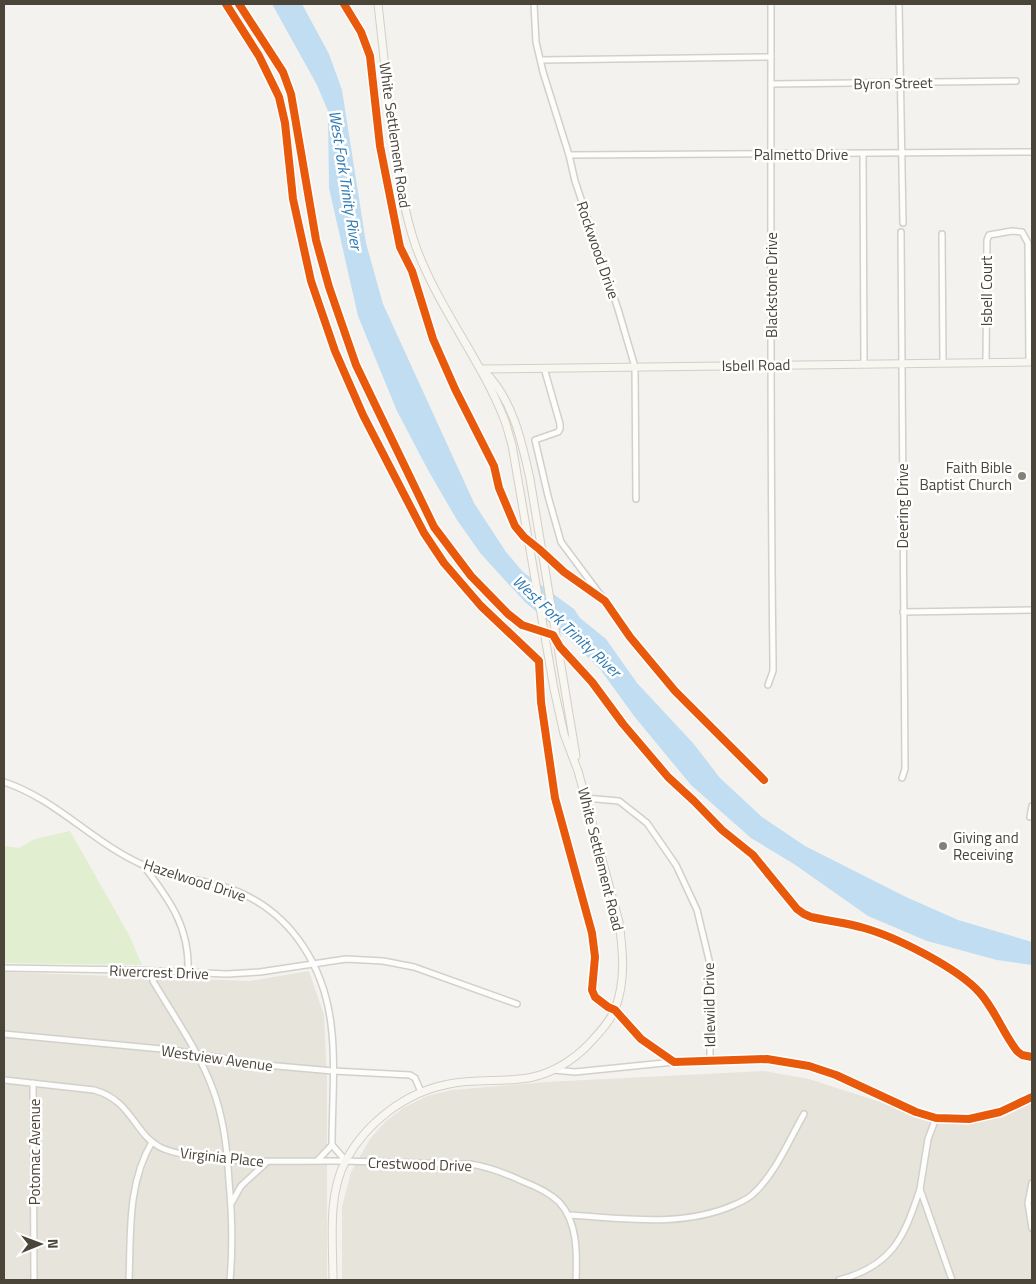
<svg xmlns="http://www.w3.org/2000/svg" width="1036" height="1284" font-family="'Titillium Web',sans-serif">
	<rect width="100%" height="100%" fill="#f4f2ee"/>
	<!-- residential -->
	<g fill="#e7e4dc">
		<polygon points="309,971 324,1015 327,1078 327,1280 4,1280 4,972 249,981"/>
		<polygon points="764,1071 809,1079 936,1120 971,1120 1001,1115 1032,1100 1032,1280 342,1280 342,1207 351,1172 370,1139 384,1123 403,1108 427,1096 452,1090 545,1082"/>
	</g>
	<!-- green -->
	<polygon fill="#e1eecf" points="70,831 129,935 142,965 4,963 4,846 19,848 35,839"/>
	<!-- water -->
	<polygon fill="#c0ddf1" points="272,4 302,4 329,54 342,90 366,243 383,304 474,503 506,552 523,572 574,609 580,618 606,639 637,683 693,743 720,778 762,817 805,846 906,897 958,920 1032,942 1032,965 997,960 927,941 868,916 794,864 751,838 691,785 634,716 600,669 573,643 525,602 481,554 457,520 428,470 397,411 358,316 329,188 328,111 317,85"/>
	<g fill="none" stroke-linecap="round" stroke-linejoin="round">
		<defs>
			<g id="street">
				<polyline points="534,4 536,42 543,72 569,155 575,181 618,309 635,367 636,499"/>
				<polyline points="899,4 903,223"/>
				<polyline points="541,60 771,57"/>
				<polyline points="771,84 1016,81"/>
				<polyline points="863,154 864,364"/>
				<polyline points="569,155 1032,152"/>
				<polyline points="901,232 905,769 902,778"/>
				<polyline points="942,234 943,363"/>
				<polyline points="986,363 987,240 989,235 1012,231 1022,232 1028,243 1029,362"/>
				<polyline points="544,368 560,424 560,429 558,432 535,440 548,496 561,542 605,601"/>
				<polyline points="903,612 1032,610"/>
				<path d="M 768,685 L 773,671 L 773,660 C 770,441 771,222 771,4"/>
				<path d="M 4,782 C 56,799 93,843 143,865 C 174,879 210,879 241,893 C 294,917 324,968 331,1024 C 336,1063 332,1106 332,1145 L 317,1161"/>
				<polyline points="585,798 619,801 647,823 676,865 697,910 710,964 710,1062"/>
				<polyline points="1030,817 1032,806"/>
				<path d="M 143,865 C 169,899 190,927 188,972"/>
				<polyline points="4,968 131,970 227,974 260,972 346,959 383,961 414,967 517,1004"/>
				<path d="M 153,972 L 153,981 C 173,1015 198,1050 212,1087 C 224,1118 227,1149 229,1181 C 232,1214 233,1247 230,1280"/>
				<polyline points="615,1010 641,1039 674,1062 767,1059 788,1062 836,1075 916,1112 936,1118 969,1119 1000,1112 1032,1097"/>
				<polyline points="4,1034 172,1050 266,1065 333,1071 410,1075 415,1078 421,1092"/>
				<polyline points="554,1070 575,1072 674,1062"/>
				<path d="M 4,1080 L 94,1090 C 134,1101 134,1137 164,1149 C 174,1153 187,1155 198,1156 C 242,1163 286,1161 330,1161 C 377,1161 424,1164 470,1164 C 489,1167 505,1173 522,1181 C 535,1186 549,1192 559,1202 C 578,1222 577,1255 576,1280"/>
				<polyline points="33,1083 34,1280"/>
				<polyline points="936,1118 928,1139 920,1189 952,1280"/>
				<polyline points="332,1145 346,1161"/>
				<polyline points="1032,1183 1028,1203 1032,1228"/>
				<polyline points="232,1202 241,1186 267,1162"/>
				<path d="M 568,1215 C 623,1218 682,1228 734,1205 C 741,1202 748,1199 753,1194 C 776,1173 789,1140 804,1114"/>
				<path d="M 129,1280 C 131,1234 127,1184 152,1142"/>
				<path d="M 839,1280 C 892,1266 904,1238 920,1189"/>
			</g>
			<g id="secondary">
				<polyline points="481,369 1032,362"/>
				<path d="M 485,372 C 513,400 522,442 530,479 L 576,756"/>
				<path d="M 333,1280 C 333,1242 327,1195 346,1160 C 367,1122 406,1092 449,1084 C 477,1078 506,1083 533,1077 C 554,1072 573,1060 588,1045 C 598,1034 610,1022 615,1009 C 626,981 623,951 619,922 L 578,771 L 564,734 L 554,689 L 512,445 C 509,436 507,425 503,416 C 479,357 438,307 416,247 C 402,207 397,164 391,121 C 387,82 382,43 378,4"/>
			</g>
		</defs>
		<!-- street casing -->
		<use href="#street" stroke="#d2d0cb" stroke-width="8"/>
		<!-- secondary casing -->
		<use href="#secondary" stroke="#d3cfc5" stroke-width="9"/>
		<!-- street -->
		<use href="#street" stroke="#fdfdfc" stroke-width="5"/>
		<!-- secondary -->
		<use href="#secondary" stroke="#f7f6f1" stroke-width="7"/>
		<defs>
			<g id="cycleway">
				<polyline points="226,4 259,56 279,97 285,123 293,199 311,281 335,351 363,415 424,533 444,563 481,606 539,661 541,702 555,798 592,933 595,957 592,990 595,997 608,1007 615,1010 641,1039 674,1062 767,1059 809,1066 836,1075 916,1112 936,1118 969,1119 1000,1112 1032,1097"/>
				<path d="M 239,4 L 283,72 L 291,94 L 316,240 L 329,287 L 356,365 L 434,527 L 471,576 L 508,614 L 522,625 L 553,635 L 560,647 L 592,682 L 623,724 L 668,777 L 694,801 L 722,830 L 753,855 L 797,909 L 804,914 L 811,917 C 828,921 847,923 864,928 C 896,937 958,968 980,993 C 995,1010 1003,1033 1017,1051 L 1022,1055 L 1032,1057"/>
				<polyline points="344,4 361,32 370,56 380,146 400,247 412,271 433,339 455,389 494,466 499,488 515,526 524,537 539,549 564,572 605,601 630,637 675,691 764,780"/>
			</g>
		</defs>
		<!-- cycleway casing -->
		<use href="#cycleway" stroke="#fff" stroke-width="11"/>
		<!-- cycleway -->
		<use href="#cycleway" stroke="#e8590c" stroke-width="8"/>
	</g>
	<!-- markers -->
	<g fill="#868178" stroke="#fff" stroke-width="2">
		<circle cx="1022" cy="476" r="5"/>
		<circle cx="943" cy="846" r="5"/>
	</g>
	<g text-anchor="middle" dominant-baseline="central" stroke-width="5" stroke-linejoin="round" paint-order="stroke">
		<!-- street labels -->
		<g font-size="15" fill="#4b4439" stroke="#fff">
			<text transform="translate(893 83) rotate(-1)">Byron Street</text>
			<text transform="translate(395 135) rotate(82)">White Settlement Road</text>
			<text x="801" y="154">Palmetto Drive</text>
			<text transform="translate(598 250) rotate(71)">Rockwood Drive</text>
			<text transform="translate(771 285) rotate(-90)">Blackstone Drive</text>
			<text transform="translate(986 291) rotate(-90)">Isbell Court</text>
			<text transform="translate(756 365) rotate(-1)">Isbell Road</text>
			<text transform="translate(902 506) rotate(-90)">Deering Drive</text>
			<text transform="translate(601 859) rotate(76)">White Settlement Road</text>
			<text transform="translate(195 880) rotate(18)">Hazelwood Drive</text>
			<text transform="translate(159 972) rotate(2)">Rivercrest Drive</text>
			<text transform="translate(709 1005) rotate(-91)">Idlewild Drive</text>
			<text transform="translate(217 1058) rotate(8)">Westview Avenue</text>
			<text transform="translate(34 1152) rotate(-90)">Potomac Avenue</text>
			<text transform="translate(222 1157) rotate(6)">Virginia Place</text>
			<text transform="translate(420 1164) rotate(2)">Crestwood Drive</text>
		</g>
		<!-- poi labels -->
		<g font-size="15" fill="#4b4439" stroke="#fff" text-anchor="end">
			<text x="1012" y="467">Faith Bible<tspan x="1012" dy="17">Baptist Church</tspan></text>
			<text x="953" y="837" text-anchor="start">Giving and<tspan x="953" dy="17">Receiving</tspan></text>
		</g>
		<!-- water labels -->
		<g font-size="16" font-style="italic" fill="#2e7ab2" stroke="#fff">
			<text transform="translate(346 180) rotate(81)">West Fork Trinity River</text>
			<text transform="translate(567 626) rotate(43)">West Fork Trinity River</text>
		</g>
	</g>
	<!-- border -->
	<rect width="1036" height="1284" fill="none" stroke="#4b4439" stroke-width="10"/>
	<!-- north arrow -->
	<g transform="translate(40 1244) rotate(89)" stroke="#ffffff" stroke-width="4" paint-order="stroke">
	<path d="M0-4L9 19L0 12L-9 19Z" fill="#4b4439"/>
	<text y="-8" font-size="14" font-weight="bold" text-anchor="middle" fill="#4b4439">N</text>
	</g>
</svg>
